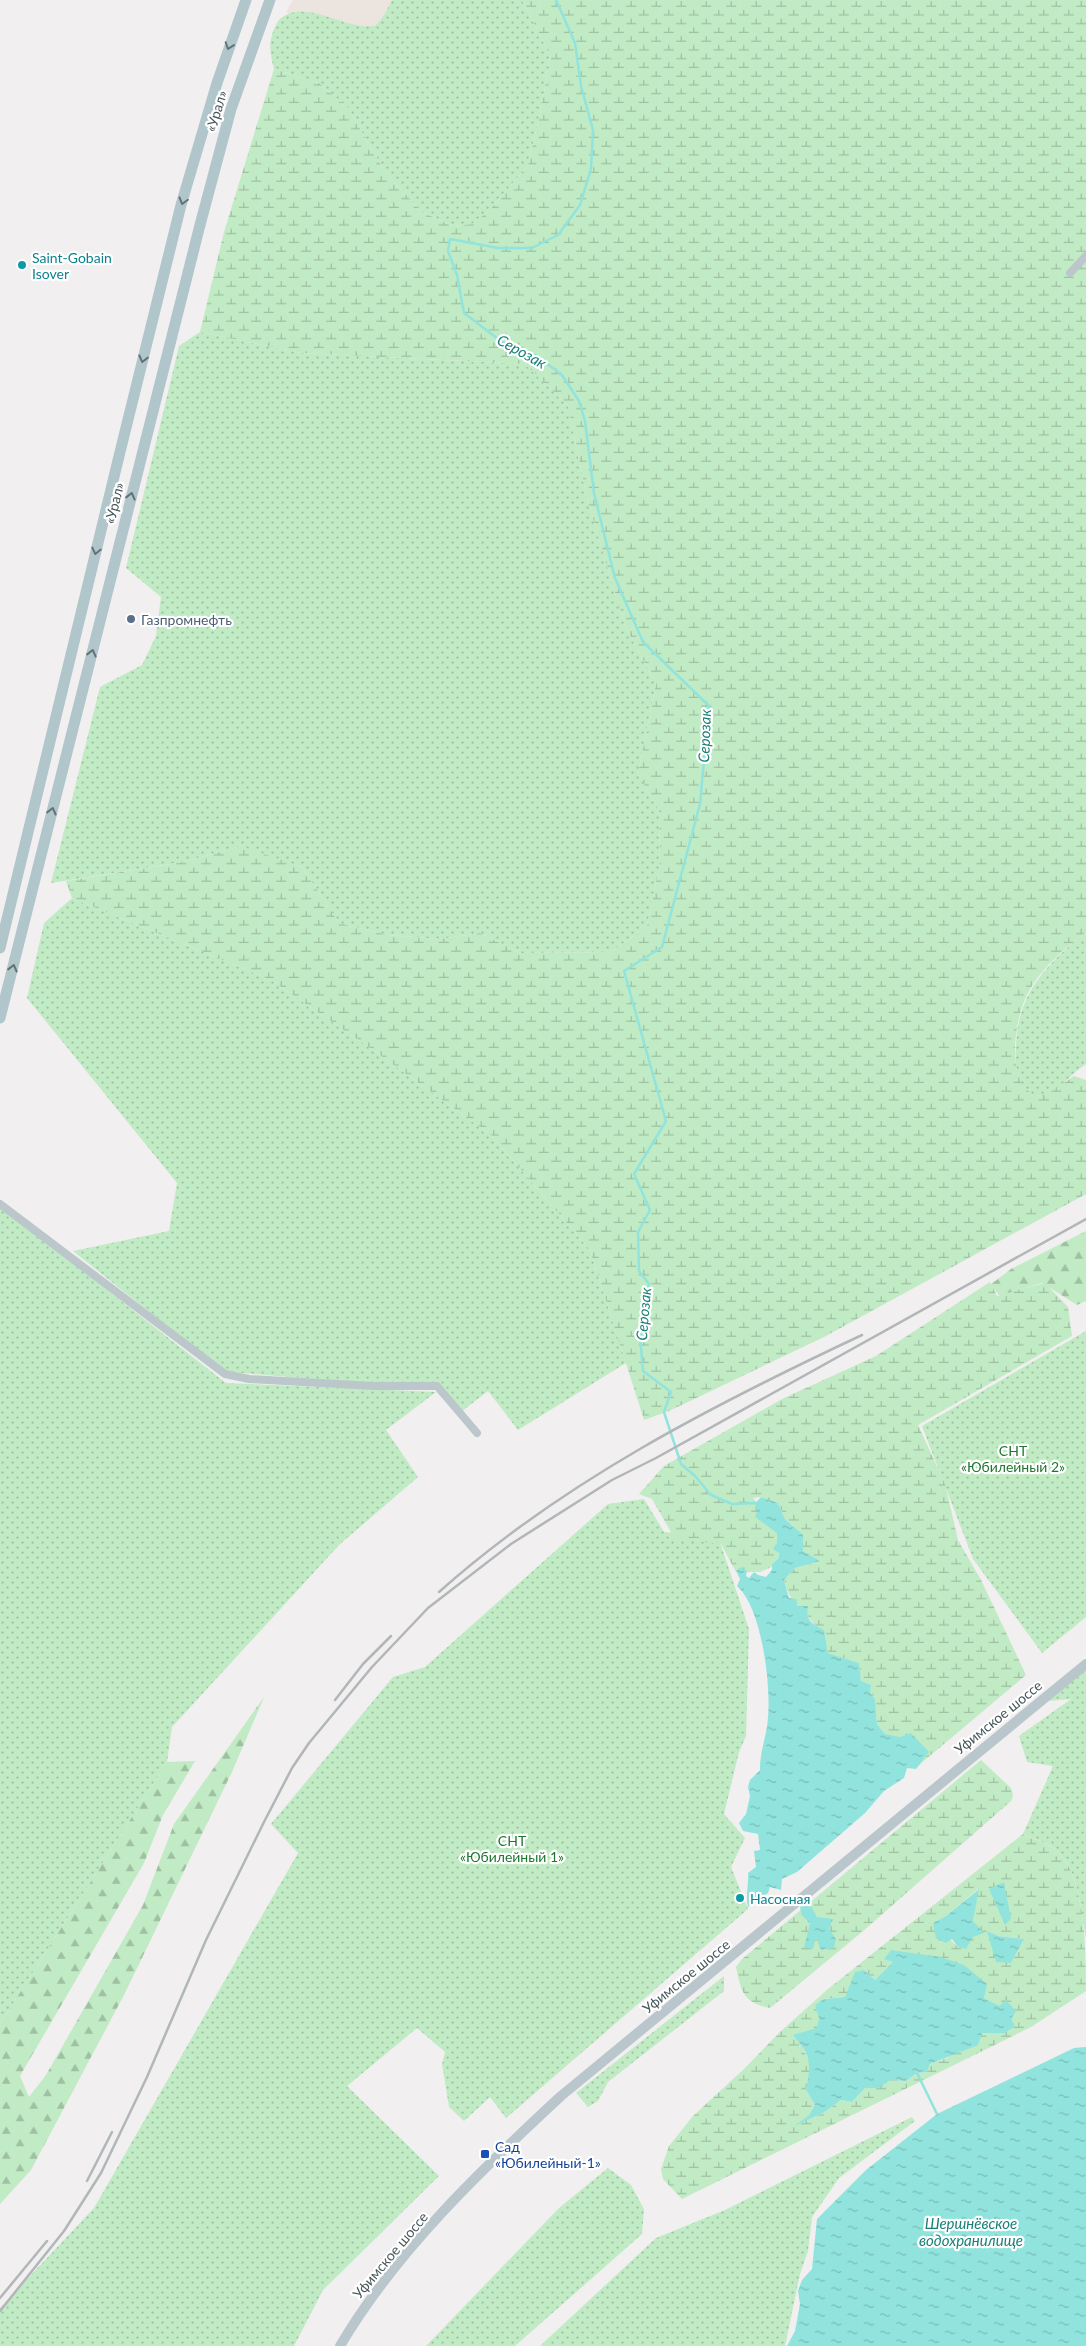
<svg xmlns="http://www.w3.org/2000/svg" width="1086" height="2346" font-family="Lato,sans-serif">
	<defs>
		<pattern id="green-dots" width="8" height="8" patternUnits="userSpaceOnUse" patternTransform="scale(1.25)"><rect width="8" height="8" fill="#c1ebc4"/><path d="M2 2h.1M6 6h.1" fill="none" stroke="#9fc1a2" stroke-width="1.8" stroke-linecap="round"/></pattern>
		<pattern id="forest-firs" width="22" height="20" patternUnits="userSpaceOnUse" patternTransform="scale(1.25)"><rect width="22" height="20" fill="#c1ebc4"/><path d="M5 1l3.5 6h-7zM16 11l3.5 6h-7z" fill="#9fc1a2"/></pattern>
		<pattern id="wetland-marsh" width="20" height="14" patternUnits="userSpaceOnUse" patternTransform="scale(1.25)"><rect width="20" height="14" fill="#c1ebc4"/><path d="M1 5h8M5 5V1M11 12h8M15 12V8" fill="none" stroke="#9fc1a2"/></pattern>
		<pattern id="water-ripples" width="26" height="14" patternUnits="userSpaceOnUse" patternTransform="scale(1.25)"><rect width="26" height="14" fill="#91e4dd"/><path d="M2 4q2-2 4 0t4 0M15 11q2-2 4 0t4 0" fill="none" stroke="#78bcb6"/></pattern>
	</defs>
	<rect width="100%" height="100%" fill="#f1efef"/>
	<!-- commercial -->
	<polygon fill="#ece4de" points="293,0 419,0 393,52 286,12"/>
	<!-- green -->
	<g fill="url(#green-dots)">
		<path d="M 392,0 L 522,0 L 550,55 L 542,105 L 528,165 L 490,210 L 472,224 L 453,226 L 422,212 L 385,172 L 348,108 L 319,83 L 274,69 C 269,48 268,40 278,21 C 298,0 330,20 356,25 C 362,27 369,26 375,26 L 383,17 Z"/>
		<polygon points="200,332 301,353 525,364 568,406 587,498 625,626 656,684 638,774 659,811 660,863 647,926 611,952 521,953 480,933 440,939 388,935 339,923 302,867 238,847 183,862 51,883 100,687 142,665 156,636 161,597 126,568 179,346"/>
		<polygon points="72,898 271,980 373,1050 491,1135 590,1250 626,1363 518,1430 488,1391 461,1412 442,1390 231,1372 218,1367 73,1251 169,1231 177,1183 27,998 44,923"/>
		<path d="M 1086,932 L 1086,1064 C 1071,1073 1062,1089 1044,1095 C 1034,1098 1027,1092 1022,1084 C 1015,1072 1015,1061 1016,1047 C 1017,993 1047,964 1086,932 Z"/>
		<polygon points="0,1206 226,1383 436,1392 386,1430 418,1477 339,1545 172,1727 167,1762 0,2024"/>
		<polygon points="1086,1331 1086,1617 1042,1653 973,1559 922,1426"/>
		<polygon points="644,1499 664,1532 718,1536 749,1629 746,1736 739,1752 724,1814 745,1838 731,1867 748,1909 506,2118 490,2097 464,2121 449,2107 442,2064 445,2052 417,2028 347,2086 439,2176 323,2290 294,2346 0,2346 0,2308 94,2208 298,1853 271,1824 393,1677 425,1667 608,1504"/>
		<path d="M 1086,1669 L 1086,1939 C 1081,1912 1079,1870 1057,1851 C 1048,1843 1034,1839 1023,1834 L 1053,1766 L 1027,1762 L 1019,1736 L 1071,1699 L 1048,1701 Z"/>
		<polygon points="724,1976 724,1991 608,2082 598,2101 588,2107 576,2093"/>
		<polygon points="912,2117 915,2121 839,2178 812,2217 808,2251 800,2274 785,2346 540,2346 656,2238 725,2210"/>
		<polygon points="608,2168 631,2185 644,2209 642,2234 515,2346 426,2346 559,2208"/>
	</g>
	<!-- forest -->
	<g fill="url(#forest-firs)">
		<polygon points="1086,1231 1086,1301 1077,1305 1042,1283 1000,1296 990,1285 1011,1269"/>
		<polygon points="264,1697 232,1772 124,1995 31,2170 0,2204 0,2024 167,1762 195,1761 163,1815 144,1863 20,2076 29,2097 46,2075 143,1905 174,1824"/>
	</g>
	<!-- wetland -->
	<g fill="url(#wetland-marsh)" fill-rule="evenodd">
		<path d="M 522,0 L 1086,0 L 1086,932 C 1065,949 1041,968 1028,993 C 1015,1016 1003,1087 1038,1096 L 1052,1091 L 1074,1076 L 1086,1080 L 1086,1194 L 824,1337 L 669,1411 L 644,1420 L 590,1250 L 491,1135 L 373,1050 L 271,980 L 72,898 L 66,881 L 183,862 L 241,846 L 302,867 L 339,923 L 388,935 L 440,939 L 480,933 L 521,953 L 611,952 L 647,926 L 660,863 L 659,811 L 638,774 L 656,684 L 625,626 L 587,498 L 568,406 L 525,364 L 301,353 L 200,332 L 224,232 L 274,69 L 319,83 L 348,108 L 385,172 L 422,212 L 453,226 L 472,224 L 490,210 L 528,165 L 542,105 L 550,55 Z"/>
		<path d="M 990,1282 L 997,1296 L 1045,1283 L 1068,1307 L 1072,1336 L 918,1425 L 945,1484 L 958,1540 L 981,1580 L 1026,1675 L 919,1765 L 885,1734 L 877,1724 L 875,1699 L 861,1682 L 859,1663 L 828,1653 L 824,1630 C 812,1624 814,1623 806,1614 C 794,1598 791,1604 784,1580 L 795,1568 L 819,1561 L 803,1551 L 792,1525 L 785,1519 L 778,1503 L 761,1497 L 753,1498 C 773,1524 786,1530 776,1565 L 760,1572 L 736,1572 L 721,1544 L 675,1539 L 652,1499 L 639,1494 L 664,1466 L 784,1398 L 876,1356 Z"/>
		<path d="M 981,1760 L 1011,1788 L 1013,1796 L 1011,1801 L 862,1932 L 770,2008 C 743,2003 741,1991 736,1967 L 742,1959 Z"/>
		<path d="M 1023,1834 C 1034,1839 1047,1843 1057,1851 C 1086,1876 1086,1955 1086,1991 L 1031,2027 L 682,2199 L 663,2179 L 661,2169 L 669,2146 L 693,2116 L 744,2069 L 780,2032 L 828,1989 ZM 978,1889 L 973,1921 L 958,1947 L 933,1923 L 946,1916 ZM 998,1936 L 1024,1939 L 1011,1963 ZM 894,1962 L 984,1998 L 999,2007 L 982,2033 L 947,2058 L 930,2064 L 927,2072 L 917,2073 L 906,2081 L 891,2080 L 879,2088 L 865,2088 L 852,2102 L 841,2100 L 823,2113 L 797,2124 L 809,2115 L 815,2105 L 806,2090 L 811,2065 L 802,2046 L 817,2029 L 824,1999 L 845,1997 L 864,1970 L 875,1980 Z"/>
	</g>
	<!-- water -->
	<g fill="url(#water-ripples)">
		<path d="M 761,1497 L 778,1503 L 785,1519 L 803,1535 L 803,1551 L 820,1561 L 795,1568 L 784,1580 L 789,1598 L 796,1599 L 798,1606 L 808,1606 C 805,1620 812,1624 824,1630 L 828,1653 L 859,1663 L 861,1681 L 871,1685 L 870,1693 L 875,1699 L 877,1724 L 885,1734 L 900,1737 L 911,1733 L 929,1752 L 916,1769 L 907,1768 L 904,1778 L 884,1791 L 865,1813 L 797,1872 L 782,1879 L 781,1890 L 770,1887 L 768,1893 L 748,1907 C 745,1896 749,1885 748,1873 L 756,1867 L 754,1851 L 760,1850 L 758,1834 L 743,1831 L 739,1823 L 746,1814 L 750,1796 L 748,1787 L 750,1780 L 760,1770 C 760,1749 767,1736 768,1717 C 771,1685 762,1608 737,1586 L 740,1579 L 736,1571 L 741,1567 L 747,1571 L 746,1576 L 749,1578 L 754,1572 L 758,1575 L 766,1577 L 772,1570 L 772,1564 L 778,1559 L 779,1553 L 773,1549 L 777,1543 L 777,1533 L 755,1517 L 757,1511 L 755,1504 Z"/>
		<polygon points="1004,1882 1011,1919 1005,1925 989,1889"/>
		<polygon points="979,1889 973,1921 984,1933 973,1937 966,1949 958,1947 952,1939 946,1943 936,1938 933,1923 946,1916"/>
		<polygon points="800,1905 811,1906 817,1917 833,1919 829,1929 836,1939 834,1948 821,1950 816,1937 813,1949 804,1947 810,1924 801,1914"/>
		<polygon points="987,1931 998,1936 1024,1939 1011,1963 996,1962"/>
		<path d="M 891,1950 L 940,1957 L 964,1965 L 987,1984 L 984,1998 L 999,2006 L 1006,2000 L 1016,2011 L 1011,2019 L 1015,2026 L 1005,2033 L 982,2033 L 978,2045 L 930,2064 L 927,2072 L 917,2073 L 906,2081 L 891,2080 L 879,2088 L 865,2088 L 852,2102 L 841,2100 L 823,2113 L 794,2126 L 809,2115 L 815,2105 L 806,2090 C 811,2063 812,2057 793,2035 L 817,2028 L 819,2018 L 815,2005 L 824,1999 L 845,1997 L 855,1972 L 864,1970 L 875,1980 L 893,1962 L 884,1959 Z"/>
		<polygon points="1086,2047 1086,2346 787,2346 795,2331 800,2304 798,2291 802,2280 812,2269 817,2219 866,2170 937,2114 1074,2048"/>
	</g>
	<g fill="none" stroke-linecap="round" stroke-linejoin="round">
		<!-- stream -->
		<g stroke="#91e4dd" stroke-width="2.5">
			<polyline points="556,0 575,43 581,86 593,130 591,169 580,205 558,235 532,248 498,248 450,239 448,251 457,275 464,313 502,342 537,356 562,375 579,401 585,421 594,493 615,578 643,642 709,706 700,804 662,947 624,971 666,1121 634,1174 650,1210 638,1232 639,1271 649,1284 640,1336 643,1371 671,1392 664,1412 681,1464 695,1476 711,1495 732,1504 757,1503"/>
			<polyline points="917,2073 937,2114"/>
		</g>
		<!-- minor -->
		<g stroke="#bbc7ca" stroke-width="8">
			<polyline points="1070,273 1086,256"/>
			<polyline points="0,1204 225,1374 249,1379 373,1386 437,1386 477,1433"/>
		</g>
		<!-- secondary -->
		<path stroke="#b9c7cc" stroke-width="10" d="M 340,2346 C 396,2251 481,2170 561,2096 L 1086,1664"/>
		<!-- primary -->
		<g stroke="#b0c6cb" stroke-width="11">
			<polyline points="0,948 120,452 181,205 217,83 246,0"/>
			<polyline points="0,1018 200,225 231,109 270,0"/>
		</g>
		<!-- rail -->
		<g stroke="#b1b6b8" stroke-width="2.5">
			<path d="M 439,1592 C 562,1482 713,1405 862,1335"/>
			<polyline points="335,1700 363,1664 391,1636"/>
			<polyline points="87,2181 112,2132"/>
			<polyline points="0,2298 47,2241"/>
			<polyline points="0,2311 64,2231 101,2173 147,2077 206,1940 264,1822 292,1768 309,1743 372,1667 428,1608 511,1544 612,1480 656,1458 1086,1219"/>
		</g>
	</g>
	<!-- one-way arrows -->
	<defs><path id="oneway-chevron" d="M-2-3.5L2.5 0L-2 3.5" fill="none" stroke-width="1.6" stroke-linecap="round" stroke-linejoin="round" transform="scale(1.25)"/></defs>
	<g stroke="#627376">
		<use href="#oneway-chevron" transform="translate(229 46) rotate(109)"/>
		<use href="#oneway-chevron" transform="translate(183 201) rotate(106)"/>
		<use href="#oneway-chevron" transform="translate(143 359) rotate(104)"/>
		<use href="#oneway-chevron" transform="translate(131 496) rotate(-76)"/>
		<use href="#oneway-chevron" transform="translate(96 551) rotate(103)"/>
		<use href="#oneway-chevron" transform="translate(92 653) rotate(-76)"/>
		<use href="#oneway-chevron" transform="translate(52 811) rotate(-76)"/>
		<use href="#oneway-chevron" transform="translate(13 968) rotate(-76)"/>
	</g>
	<!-- markers -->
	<g fill="#0f9aa8" stroke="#fff" stroke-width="2">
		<circle cx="22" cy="265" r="5"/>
		<circle cx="740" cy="1898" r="5"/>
	</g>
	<circle fill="#5c6f8a" stroke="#fff" stroke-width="2" cx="131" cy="619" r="5"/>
	<rect fill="#1a4fb4" stroke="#fff" stroke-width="2" x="480" y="2149" width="10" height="10" rx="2.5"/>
	<g text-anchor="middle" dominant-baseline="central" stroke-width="4.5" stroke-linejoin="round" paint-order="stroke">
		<!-- street labels -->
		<g font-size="14" fill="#48575a" stroke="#fff">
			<text transform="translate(216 111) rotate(-73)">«Урал»</text>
			<text transform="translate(114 503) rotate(-76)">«Урал»</text>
			<text transform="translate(998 1717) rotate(-39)">Уфимское шоссе</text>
			<text transform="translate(686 1976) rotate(-39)">Уфимское шоссе</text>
			<text transform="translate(390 2255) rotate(-50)">Уфимское шоссе</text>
		</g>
		<!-- culture labels -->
		<g font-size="14" fill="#0d838f" stroke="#fff" text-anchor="start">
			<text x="32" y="257">Saint-Gobain<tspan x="32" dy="16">Isover</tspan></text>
			<text x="750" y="1898">Насосная</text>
		</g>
		<!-- service labels -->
		<g font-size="14" fill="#4e5e75" stroke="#fff" text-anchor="start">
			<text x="141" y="619">Газпромнефть</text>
		</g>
		<!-- park labels -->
		<g font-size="14" fill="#1f7631" stroke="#fff">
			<text x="1013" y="1450">СНТ<tspan x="1013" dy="16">«Юбилейный 2»</tspan></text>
			<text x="512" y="1840">СНТ<tspan x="512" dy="16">«Юбилейный 1»</tspan></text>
		</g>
		<!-- transit labels -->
		<g font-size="14" fill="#164399" stroke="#fff" text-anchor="start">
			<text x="495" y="2146">Сад<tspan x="495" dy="16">«Юбилейный-1»</tspan></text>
		</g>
		<!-- water labels -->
		<g font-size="15" font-style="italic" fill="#178178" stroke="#fff">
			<text transform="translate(522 351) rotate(29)">Серозак</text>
			<text transform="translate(704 736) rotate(-88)">Серозак</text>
			<text transform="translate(643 1314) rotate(-85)">Серозак</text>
			<text x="971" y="2223">Шершнёвское<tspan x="971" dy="17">водохранилище</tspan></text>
		</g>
	</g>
</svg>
